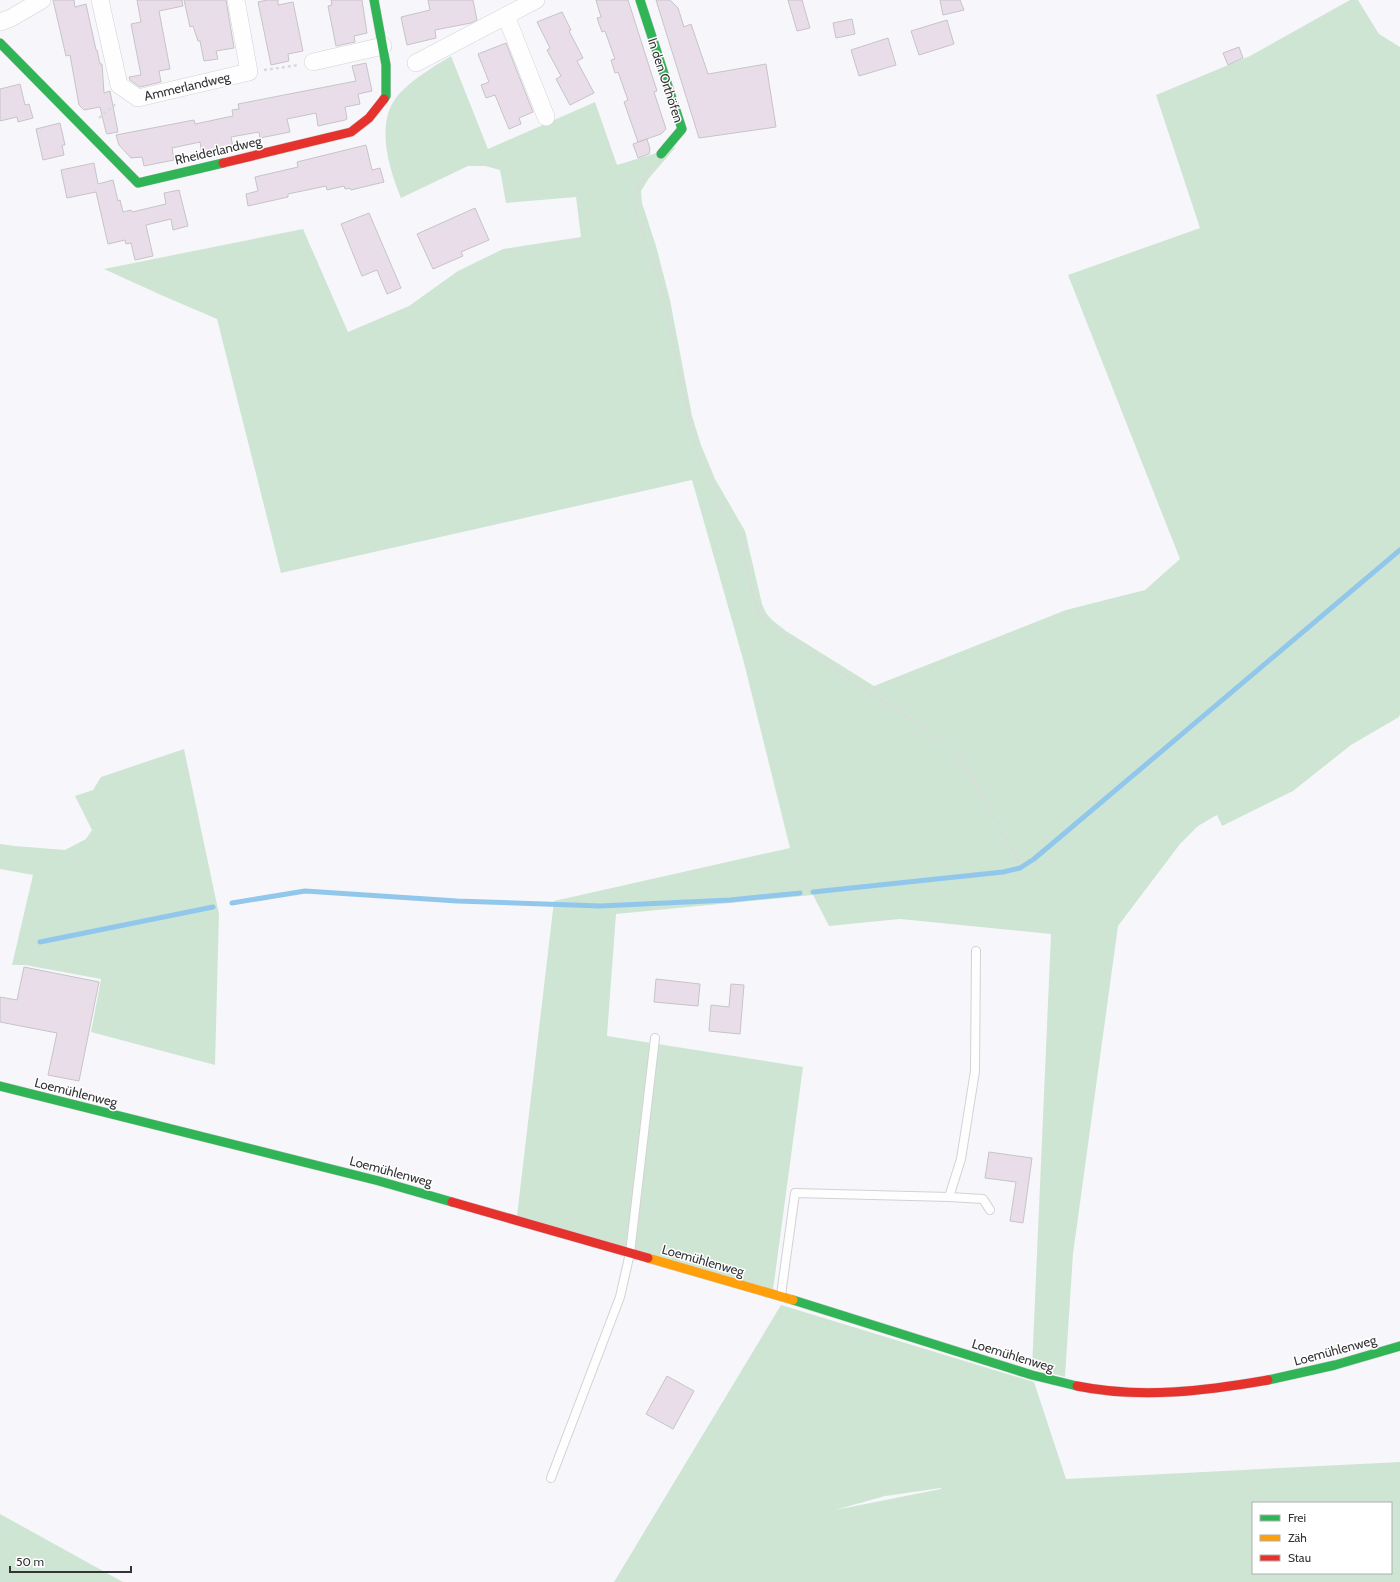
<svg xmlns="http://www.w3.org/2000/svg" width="1400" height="1582" font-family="Cabin,sans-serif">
	<rect width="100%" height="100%" fill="#f7f7fb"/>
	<!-- green -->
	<g fill="#cfe5d3" fill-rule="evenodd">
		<path d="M 1350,0 L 1358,0 L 1379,34 L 1400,47 L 1400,714 L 1399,717 L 1351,745 L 1293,791 L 1222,826 L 1217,815 L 1198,826 L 1180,844 L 1118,926 L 1073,1254 L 1065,1377 L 1032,1368 L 1051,934 L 900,919 L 829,926 L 813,895 L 616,914 L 607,1036 L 803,1067 L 773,1290 L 517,1216 L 554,901 L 790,848 L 743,659 L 692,480 L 281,573 L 217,319 L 161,295 L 104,269 L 303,229 L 348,332 L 409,306 L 458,271 L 503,249 L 581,237 L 576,197 L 506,203 L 500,170 L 485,166 L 468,166 L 401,198 C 389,169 374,121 399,94 C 414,78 433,67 451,56 L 488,149 L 595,102 L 617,165 L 676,147 L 649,178 L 641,191 L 642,203 L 656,246 L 670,300 L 692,416 L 701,445 L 715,479 L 745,531 L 762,604 L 766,613 L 772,620 L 786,631 L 874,686 L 1066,610 L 1145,590 L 1180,559 L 1068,275 L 1200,228 L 1156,95 L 1250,56 Z"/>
		<polygon points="184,749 219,914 215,1065 91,1032 101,979 25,965 12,965 33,875 0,869 0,844 15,846 65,850 86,839 92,830 75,796 93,790 101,777"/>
		<path d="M 781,1305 L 1034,1382 L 1066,1479 L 1400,1462 L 1400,1582 L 614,1582 ZM 941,1488 L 941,1489 L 835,1510 L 885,1496 ZM 1253,1503 L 1391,1503 L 1391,1573 L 1253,1573 Z"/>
		<polygon points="0,1514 123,1582 0,1582"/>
	</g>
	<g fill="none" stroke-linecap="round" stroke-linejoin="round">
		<!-- stream -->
		<g stroke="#92c7ec" stroke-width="5">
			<polyline points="813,892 1003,872 1020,868 1034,859 1400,550"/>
			<polyline points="232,903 305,891 457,901 600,906 730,900 800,893"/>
			<polyline points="40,942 213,907"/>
		</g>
	</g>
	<!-- building -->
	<g fill="#eaddea" stroke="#c6c4c7">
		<polygon points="53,0 74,0 75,7 86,4 96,50 97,50 100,64 102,64 104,93 110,91 118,132 107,134 106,132 100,107 84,110 79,105 70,55 66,56"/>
		<polygon points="137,0 182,0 183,6 159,11 170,69 159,71 161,82 140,87 130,80 129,77 141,75 131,24 141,22"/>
		<polygon points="184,0 226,0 234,48 216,51 218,59 204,61 200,41 198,41 193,26 190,27"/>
		<polygon points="267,0 278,0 278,5 293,2 303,51 288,54 289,61 271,65 258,2"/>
		<polygon points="331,0 362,0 367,33 354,36 355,42 336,46 328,6 332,5"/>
		<polygon points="428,0 473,0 477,20 471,23 435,30 436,38 407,45 401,17 430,10"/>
		<polygon points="596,0 628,0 657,91 654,92 666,129 661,134 638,142 624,102 628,100 618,72 615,73 611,60 615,59 605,31 602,32 597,18 601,17"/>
		<polygon points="656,0 670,0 678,8 684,27 691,24 708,74 766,64 776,127 699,138"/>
		<polygon points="788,0 802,0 810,28 797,31"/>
		<polygon points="940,0 960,0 964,10 943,15"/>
		<polygon points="562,12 571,30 569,31 583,58 577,61 594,93 570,105 556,79 561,76 547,50 550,48 537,22"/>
		<polygon points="852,19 855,34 836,38 833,23"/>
		<polygon points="947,20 954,44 919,55 911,31"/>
		<polygon points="888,38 896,65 859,76 851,50"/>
		<polygon points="506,43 533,112 519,118 521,124 509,129 495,95 486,98 481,85 489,82 478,54"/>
		<polygon points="1239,47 1243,58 1228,65 1223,53"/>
		<polygon points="366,63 372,91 358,94 360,104 345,107 347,119 345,120 318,126 316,113 287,119 290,132 260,138 259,132 231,137 233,147 202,155 200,142 172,148 174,160 144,166 142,157 131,158 119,145 116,135 194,120 195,124 233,116 232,110 239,109 238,104 356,81 352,66"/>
		<polygon points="20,84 25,105 29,104 33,118 18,122 17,117 0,121 0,89"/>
		<polygon points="60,123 65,145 62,145 64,155 43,160 36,129"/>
		<polygon points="647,139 650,149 649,154 638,158 633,144"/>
		<polygon points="366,145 372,170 380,168 384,182 351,190 350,188 345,189 344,186 327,190 326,186 288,194 288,197 248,206 246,194 258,191 255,177 298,167 297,162"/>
		<polygon points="94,163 98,184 113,180 118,201 120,200 123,212 131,210 132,212 166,204 164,193 179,190 188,226 173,230 171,219 146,225 153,256 135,260 131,243 126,244 125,240 108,244 96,192 67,198 61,170"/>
		<polygon points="475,208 489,240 461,252 463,256 433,269 417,234"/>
		<polygon points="369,213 401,288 387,294 377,270 362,276 341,224"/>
		<polygon points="24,967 99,982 79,1081 48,1075 57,1033 0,1022 0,997 17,1000"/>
		<polygon points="656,979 700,984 698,1006 654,1002"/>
		<polygon points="731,984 744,985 740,1034 709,1031 711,1005 729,1007"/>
		<polygon points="989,1152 1032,1158 1023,1223 1010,1221 1016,1182 985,1178"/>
		<polygon points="667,1376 694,1391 673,1429 646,1414"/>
	</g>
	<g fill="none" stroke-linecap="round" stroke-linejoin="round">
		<defs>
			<g id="lane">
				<polyline points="949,1197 983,1199 990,1210"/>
				<polyline points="781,1295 795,1193 949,1197 961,1159 975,1071 976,951"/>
				<polyline points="551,1478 620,1297 630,1253 655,1038"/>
			</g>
			<g id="street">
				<polyline points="100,0 119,85 138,98 249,72 236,0"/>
				<polyline points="506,16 546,117"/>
				<polyline points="0,22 11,18 42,0"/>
				<polyline points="313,62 383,46"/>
				<polyline points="416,63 536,0"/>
			</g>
			<g id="fast">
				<polyline points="374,0 386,65 386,96 384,99"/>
				<polyline points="640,0 682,129 661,154"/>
				<polyline points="0,43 138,183 223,163"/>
				<polyline points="0,1086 379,1181 452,1202"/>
				<polyline points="793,1300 1032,1375 1077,1386"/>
				<polyline points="1268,1380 1335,1365 1400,1346"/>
			</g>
			<polyline id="slow" points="648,1258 793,1300"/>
			<g id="jam">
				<polyline points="223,163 351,132 369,118 384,99"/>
				<polyline points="452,1202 648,1258"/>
				<path d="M 1077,1386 C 1141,1399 1205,1391 1268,1380"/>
			</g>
		</defs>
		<!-- lane casing -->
		<use href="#lane" stroke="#d2d2d5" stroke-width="10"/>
		<!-- street casing -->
		<use href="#street" stroke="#d2d2d5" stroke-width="18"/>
		<!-- fast casing -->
		<use href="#fast" stroke="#d2d2d5" stroke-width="10"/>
		<!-- slow casing -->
		<use href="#slow" stroke="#d2d2d5" stroke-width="10"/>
		<!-- jam casing -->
		<use href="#jam" stroke="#d2d2d5" stroke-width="10"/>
		<!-- path -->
		<g stroke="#dadadb" stroke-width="2.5" stroke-dasharray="3 3" stroke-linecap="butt">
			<polyline points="264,70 299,65"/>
			<polyline points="99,118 117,103"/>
			<polyline points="650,169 639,186 634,202 636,213 655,266 662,290 697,454 718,501 742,544 752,592 760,616 771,627 947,743 960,758 1020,863"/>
		</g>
		<!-- lane -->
		<use href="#lane" stroke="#fefefe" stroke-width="8"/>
		<!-- street -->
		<use href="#street" stroke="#fefefe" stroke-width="17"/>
		<!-- fast -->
		<use href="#fast" stroke="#30b455" stroke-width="9"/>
		<!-- slow -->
		<use href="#slow" stroke="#ff9f0a" stroke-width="9"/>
		<!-- jam -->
		<use href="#jam" stroke="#e5322d" stroke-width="9"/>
	</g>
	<g text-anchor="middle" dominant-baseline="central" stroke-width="3" stroke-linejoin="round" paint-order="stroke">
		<!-- street labels -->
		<g font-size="13" fill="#343437" stroke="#fff">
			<text transform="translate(666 80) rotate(72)">In den Orthöfen</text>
			<text transform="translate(187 86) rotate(-13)">Ammerlandweg</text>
			<text transform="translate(218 150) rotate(-13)">Rheiderlandweg</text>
			<text transform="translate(76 1092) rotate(14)">Loemühlenweg</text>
			<text transform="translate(391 1171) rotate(15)">Loemühlenweg</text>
			<text transform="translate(703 1260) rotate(16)">Loemühlenweg</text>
			<text transform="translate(1335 1350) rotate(-15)">Loemühlenweg</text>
			<text transform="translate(1013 1355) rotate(17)">Loemühlenweg</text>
		</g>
	</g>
	<!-- legend -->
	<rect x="1252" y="1502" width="140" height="72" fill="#ffffff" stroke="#aeaeaf"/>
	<rect x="1260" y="1515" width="20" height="6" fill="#30b455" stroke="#aeaeaf"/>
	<text x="1288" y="1522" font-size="12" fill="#343437">Frei</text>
	<rect x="1260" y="1535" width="20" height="6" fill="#ff9f0a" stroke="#aeaeaf"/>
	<text x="1288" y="1542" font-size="12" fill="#343437">Zäh</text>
	<rect x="1260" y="1555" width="20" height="6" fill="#e5322d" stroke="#aeaeaf"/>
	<text x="1288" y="1562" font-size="12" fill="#343437">Stau</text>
	<!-- scale -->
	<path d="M10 1566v6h121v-6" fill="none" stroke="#343437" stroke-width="2"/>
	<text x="16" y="1566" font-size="12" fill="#343437" stroke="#ffffff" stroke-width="3" paint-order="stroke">50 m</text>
</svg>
